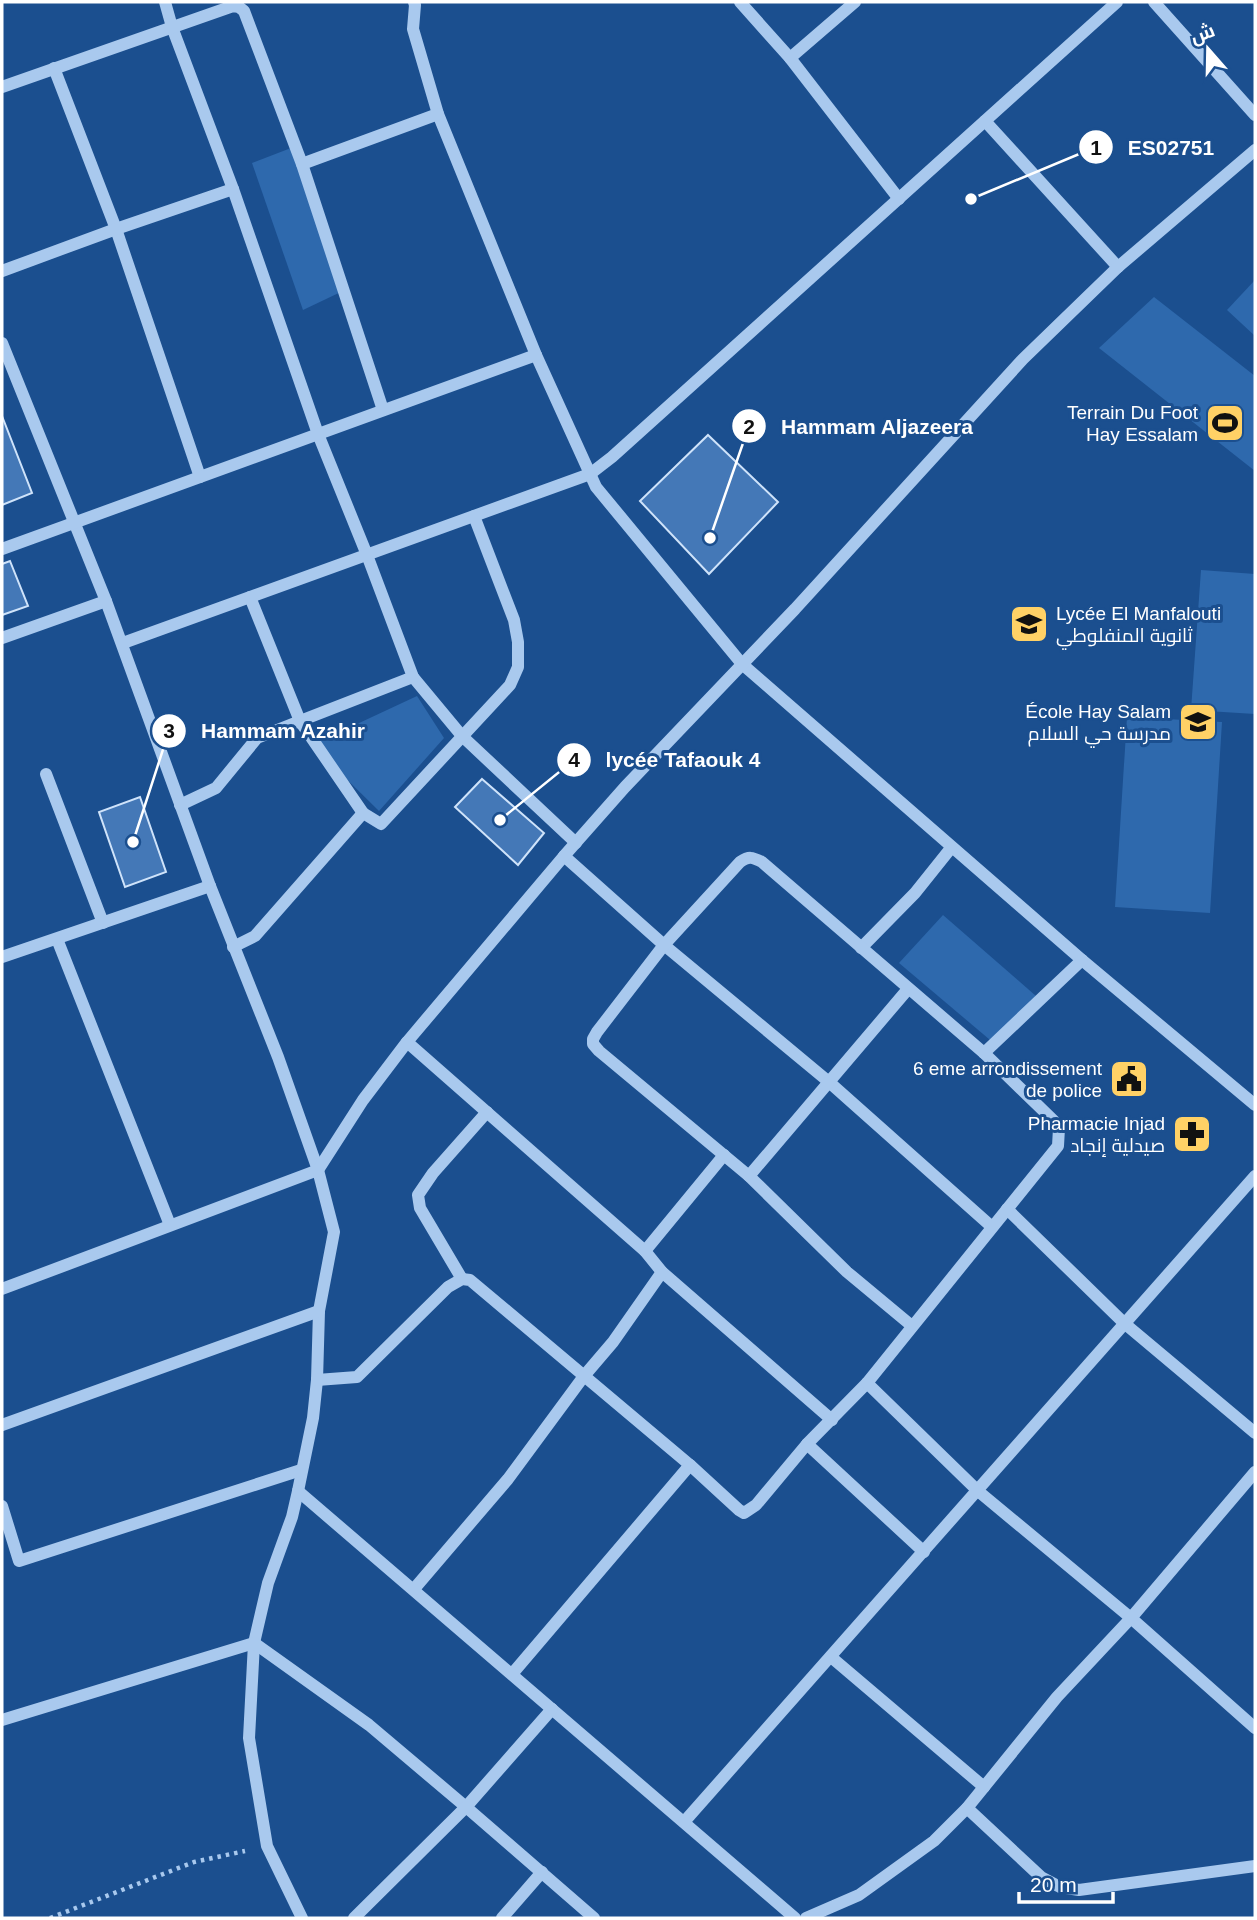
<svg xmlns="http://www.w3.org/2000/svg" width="1257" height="1920" font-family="Arial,Cairo,sans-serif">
	<rect width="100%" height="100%" fill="#1b4f8f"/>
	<!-- green -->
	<g fill="#2e69ad">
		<polygon points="291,148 345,290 303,310 252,163"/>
		<polygon points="1255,280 1255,336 1227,310"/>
		<polygon points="1154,297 1255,376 1255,471 1099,348"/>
		<polygon points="1201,570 1255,574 1255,714 1191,710"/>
		<polygon points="417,696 444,738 379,811 312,745"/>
		<polygon points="1127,717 1222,722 1210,913 1115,907"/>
		<polygon points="943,915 1036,996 996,1045 899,963"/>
	</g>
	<!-- building -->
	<g fill="#4478b7" stroke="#cfe3fa" stroke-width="2">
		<polygon points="2,416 32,493 2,505"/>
		<polygon points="708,435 778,502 709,574 640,501"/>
		<polygon points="10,561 28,606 2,615 2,564"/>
		<polygon points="482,779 544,833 518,865 455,807"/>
		<polygon points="140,797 166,872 125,887 99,812"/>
	</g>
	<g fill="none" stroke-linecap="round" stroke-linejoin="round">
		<!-- path -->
		<polyline stroke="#a9c9ee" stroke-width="4.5" stroke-dasharray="3.5 5" stroke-linecap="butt" points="50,1918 194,1862 245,1851"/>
		<!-- minor -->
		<g stroke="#a9c9ee" stroke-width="12">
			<polyline points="165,2 172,27 233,189 318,434 367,555 413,677 462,736 576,843"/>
			<polyline points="414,2 415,5 413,29 438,114 536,355 596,487 742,664 1082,960 1255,1105"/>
			<polyline points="740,2 790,58 899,199"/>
			<polyline points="1154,2 1255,115"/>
			<polyline points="790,58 855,2"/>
			<polyline points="54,68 116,229 200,477"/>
			<polyline points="2,87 233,6 239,7 244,11 302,164 383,410"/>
			<polyline points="985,121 1118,267"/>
			<polyline points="302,164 438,114"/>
			<polyline points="2,271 116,229 233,189"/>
			<polyline points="2,343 106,601 210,886 278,1057 318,1170 334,1232 319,1311 317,1380 313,1418 298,1491 292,1517 268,1583 254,1643 249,1738 267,1846 302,1918"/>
			<polyline points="2,549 536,355"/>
			<polyline points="2,638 106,601"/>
			<polyline points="123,643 590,474 612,457 1117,2"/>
			<polyline points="46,774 103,923"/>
			<polyline points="180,805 216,788 257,738 300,721 250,597"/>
			<polyline points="363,813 300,721 413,677"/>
			<polyline points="564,856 664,945 829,1082 992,1227"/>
			<polyline points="57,939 170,1225"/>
			<polyline points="233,947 255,936 363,813 381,824 510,685 518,667 518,642 514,620 474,516"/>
			<polyline points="861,948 915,893 951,848"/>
			<polyline points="2,957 210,886"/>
			<polyline points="407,1042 645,1251 662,1272 832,1420"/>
			<polyline points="984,1053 1082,960"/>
			<polyline points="749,1176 908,989"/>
			<polyline points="1007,1209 1124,1323 1255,1433"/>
			<polyline points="645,1251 724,1155"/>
			<polyline points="462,1279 420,1208 418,1195 433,1173 487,1112"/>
			<polyline points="2,1289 318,1170 363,1100 407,1042 564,856 625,787 795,609 1023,359 1118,267 1255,150"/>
			<path d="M 317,1380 L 357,1377 L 448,1287 L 462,1279 L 470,1280 L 690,1465 L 739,1510 L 744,1513 L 756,1505 L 807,1444 L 867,1383 L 1058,1146 L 1059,1128 L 1054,1121 L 984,1053 L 762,862 C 752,857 749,856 740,862 L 664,945 L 597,1032 L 593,1039 L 593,1044 L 599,1051 L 749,1176 L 847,1272 L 912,1326"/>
			<polyline points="867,1383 978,1491 1131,1618 1255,1728"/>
			<polyline points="2,1425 319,1311"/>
			<polyline points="807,1444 924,1552"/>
			<polyline points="298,1491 795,1918"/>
			<polyline points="2,1506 19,1561 301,1470"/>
			<polyline points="414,1589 508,1479 584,1376 613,1342 662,1272"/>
			<polyline points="831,1657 984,1787"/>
			<polyline points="512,1674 690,1465"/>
			<polyline points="2,1720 254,1643 369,1725 466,1807 594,1918"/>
			<polyline points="967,1808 1041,1877 1060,1887 1079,1890 1255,1866"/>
			<polyline points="684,1822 1255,1176"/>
			<polyline points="354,1918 466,1807 552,1709"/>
			<polyline points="502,1918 542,1872"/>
			<polyline points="806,1918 859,1895 934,1841 967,1808 1057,1697 1131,1618 1255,1472"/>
		</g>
	</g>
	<!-- icons -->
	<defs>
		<symbol id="stadium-square" viewBox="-11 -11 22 22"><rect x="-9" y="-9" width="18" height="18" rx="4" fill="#ffd166" stroke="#1b4f8f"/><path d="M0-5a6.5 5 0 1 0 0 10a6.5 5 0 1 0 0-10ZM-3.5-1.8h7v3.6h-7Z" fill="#111"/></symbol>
		<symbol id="school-square" viewBox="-11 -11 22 22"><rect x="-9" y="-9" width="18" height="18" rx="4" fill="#ffd166" stroke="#1b4f8f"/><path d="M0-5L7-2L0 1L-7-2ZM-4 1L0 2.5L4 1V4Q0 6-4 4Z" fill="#111"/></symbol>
		<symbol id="civic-square" viewBox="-11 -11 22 22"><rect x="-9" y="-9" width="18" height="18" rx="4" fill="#ffd166" stroke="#1b4f8f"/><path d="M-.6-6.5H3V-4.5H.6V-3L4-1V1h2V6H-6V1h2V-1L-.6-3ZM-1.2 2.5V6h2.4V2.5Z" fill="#111"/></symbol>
		<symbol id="pharmacy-square" viewBox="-11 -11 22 22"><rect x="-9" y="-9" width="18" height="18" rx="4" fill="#ffd166" stroke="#1b4f8f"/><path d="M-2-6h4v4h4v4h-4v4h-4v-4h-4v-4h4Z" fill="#111"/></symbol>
	</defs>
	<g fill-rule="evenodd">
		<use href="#stadium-square" x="1203" y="401" width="44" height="44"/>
		<use href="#school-square" x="1007" y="602" width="44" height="44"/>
		<use href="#school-square" x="1176" y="700" width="44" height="44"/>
		<use href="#civic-square" x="1107" y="1057" width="44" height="44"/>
		<use href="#pharmacy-square" x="1170" y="1112" width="44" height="44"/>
	</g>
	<g text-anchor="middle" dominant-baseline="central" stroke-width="6" stroke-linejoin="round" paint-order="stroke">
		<!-- poi labels -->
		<g font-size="19" fill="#fff" stroke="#1b4f8f" text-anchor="end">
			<text x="1198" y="412">Terrain Du Foot<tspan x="1198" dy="22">Hay Essalam</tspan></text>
			<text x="1056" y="613" text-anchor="start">Lycée El Manfalouti<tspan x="1056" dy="22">ثانوية المنفلوطي</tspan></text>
			<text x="1171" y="711">École Hay Salam<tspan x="1171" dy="22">مدرسة حي السلام</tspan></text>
			<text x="1102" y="1068">6 eme arrondissement<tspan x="1102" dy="22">de police</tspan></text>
			<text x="1165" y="1123">Pharmacie Injad<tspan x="1165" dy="22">صيدلية إنجاد</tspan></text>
		</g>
	</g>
	<!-- callouts -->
	<path fill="none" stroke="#fff" stroke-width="2.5" d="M971 199L1096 147M710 538L749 426M133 842L169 731M500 820L574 760"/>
	<g fill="#fff" stroke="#1b4f8f" stroke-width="2.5">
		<circle cx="971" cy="199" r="7"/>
		<circle cx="710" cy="538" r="7"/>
		<circle cx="133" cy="842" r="7"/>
		<circle cx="500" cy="820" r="7"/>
		<circle cx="1096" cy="147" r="18"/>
		<circle cx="749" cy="426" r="18"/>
		<circle cx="169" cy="731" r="18"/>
		<circle cx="574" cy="760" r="18"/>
	</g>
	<g font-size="21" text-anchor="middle" font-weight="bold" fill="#111">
		<text x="1096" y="155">1</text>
		<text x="749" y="434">2</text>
		<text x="169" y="738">3</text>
		<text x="574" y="767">4</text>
	</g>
	<g font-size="21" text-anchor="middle" font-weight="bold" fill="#fff" stroke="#1b4f8f" stroke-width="6" stroke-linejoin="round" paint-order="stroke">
		<text x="1171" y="155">ES02751</text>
		<text x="877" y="434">Hammam Aljazeera</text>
		<text x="283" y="738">Hammam Azahir</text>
		<text x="683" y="767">lycée Tafaouk 4</text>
	</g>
	<!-- border -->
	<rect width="1257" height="1920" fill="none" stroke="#ffffff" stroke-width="7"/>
	<!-- north arrow -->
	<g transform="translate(1208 49) rotate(340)" stroke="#1b4f8f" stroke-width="5" paint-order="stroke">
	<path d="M0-5L12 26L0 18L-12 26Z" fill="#ffffff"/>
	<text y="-10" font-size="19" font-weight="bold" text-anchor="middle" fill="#ffffff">ش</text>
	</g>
	<!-- scale -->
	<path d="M1019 1892v10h94v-10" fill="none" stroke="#ffffff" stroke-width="3.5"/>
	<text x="1030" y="1892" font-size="21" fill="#ffffff" stroke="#1b4f8f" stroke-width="5" paint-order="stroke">20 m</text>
</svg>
